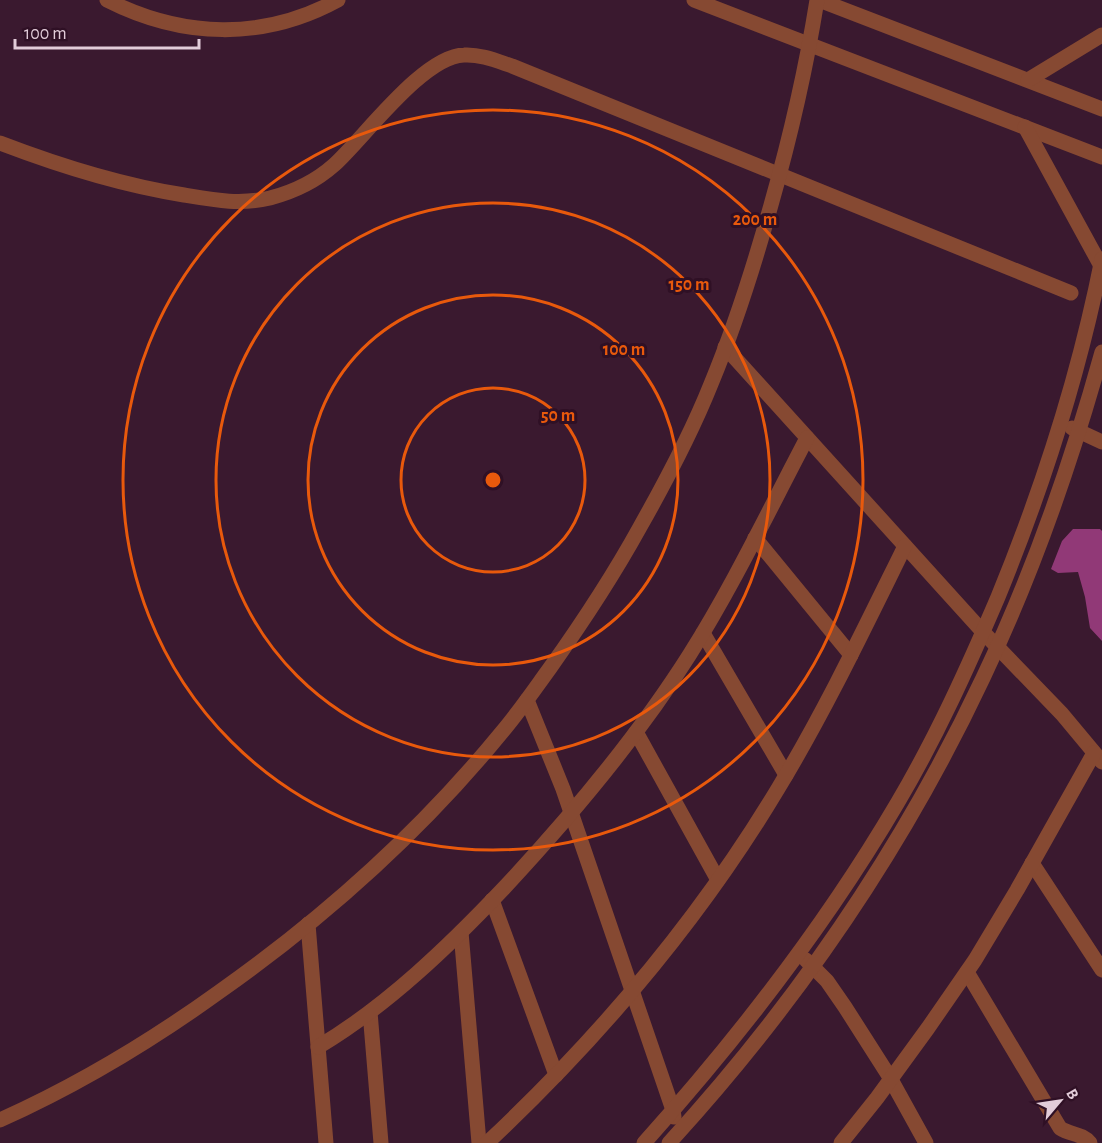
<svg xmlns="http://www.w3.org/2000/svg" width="1102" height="1143" font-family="'Alegreya Sans',sans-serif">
	<rect width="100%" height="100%" fill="#3a192f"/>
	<!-- forest -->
	<polygon fill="#913977" points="1073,529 1100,529 1102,531 1102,641 1090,628 1085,597 1078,572 1058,573 1051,569 1062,541"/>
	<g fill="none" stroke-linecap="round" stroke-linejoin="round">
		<!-- minor -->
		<g stroke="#864932" stroke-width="15">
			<path d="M 107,0 C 182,38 263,41 338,0"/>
			<polyline points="694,0 1102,157"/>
			<polyline points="819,0 1102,109"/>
			<polyline points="1028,80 1102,35"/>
			<polyline points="1025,127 1101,266"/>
			<path d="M 0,143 C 60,166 120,185 184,195 C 214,200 239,205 270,198 C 293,192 316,181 334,165 C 364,138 423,56 464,55 C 480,54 497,61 512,66 L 1071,293"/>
			<polyline points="725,347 983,632 1062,714 1102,762"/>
			<polyline points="1072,428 1102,442"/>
			<polyline points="755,538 851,655"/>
			<polyline points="703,633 786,775"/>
			<polyline points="527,700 563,789 673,1110 674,1117"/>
			<polyline points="636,732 718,880"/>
			<polyline points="1032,863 1102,970"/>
			<polyline points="492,900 556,1075"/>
			<polyline points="308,924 326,1143"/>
			<polyline points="461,932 479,1143"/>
			<polyline points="806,960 827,981 845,1007 889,1076 926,1143"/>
			<path d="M 967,972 L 1060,1128 C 1070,1135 1082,1133 1090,1143"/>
			<polyline points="370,1012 381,1143"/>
			<path d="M 318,1047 C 387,1006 449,946 504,888 C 572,815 637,738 690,654 C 734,584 769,510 807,438"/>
			<path d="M 0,1120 C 78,1085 151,1041 219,992 C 324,918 421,831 502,732 C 519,712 534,690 550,668 C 582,623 613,576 640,527 C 666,481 691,434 711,384 C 735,326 754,266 771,205 C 790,138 806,69 817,0"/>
			<path d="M 487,1143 C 599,1038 700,919 779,787 C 826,709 865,627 905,546"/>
			<path d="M 644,1143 C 739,1037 826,925 898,802 C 937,736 968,667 998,597 C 1043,487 1079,375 1102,259"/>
			<path d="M 669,1143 C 796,1004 903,848 983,678 C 1033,573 1071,464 1102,352"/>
			<polyline points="841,1143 877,1098 928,1028 975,960 1017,890 1094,753"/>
		</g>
	</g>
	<!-- distance rings -->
	<g fill="none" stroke="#e8590c" stroke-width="3">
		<circle cx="493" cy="480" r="92"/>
		<circle cx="493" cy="480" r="185"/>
		<circle cx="493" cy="480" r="277"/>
		<circle cx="493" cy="480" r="370"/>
	</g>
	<circle cx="493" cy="480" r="9" fill="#e8590c" stroke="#2f1025" stroke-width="3"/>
	<g font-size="18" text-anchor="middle" font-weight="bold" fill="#e8590c" stroke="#2f1025" stroke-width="6" stroke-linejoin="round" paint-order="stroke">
		<text x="755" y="225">200 m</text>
		<text x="689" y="290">150 m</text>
		<text x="624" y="355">100 m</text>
		<text x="558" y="421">50 m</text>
	</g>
	<!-- north arrow -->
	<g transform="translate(1060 1101) rotate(61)" stroke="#2f1025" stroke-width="4.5" paint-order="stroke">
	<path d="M0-4.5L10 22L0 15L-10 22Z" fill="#e2ccd9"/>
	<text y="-9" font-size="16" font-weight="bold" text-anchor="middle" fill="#e2ccd9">B</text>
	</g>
	<!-- scale -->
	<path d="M15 39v9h184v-9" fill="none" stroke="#e2ccd9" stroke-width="3"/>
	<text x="24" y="39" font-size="18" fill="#e2ccd9" stroke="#2f1025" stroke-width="4.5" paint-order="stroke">100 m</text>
</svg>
